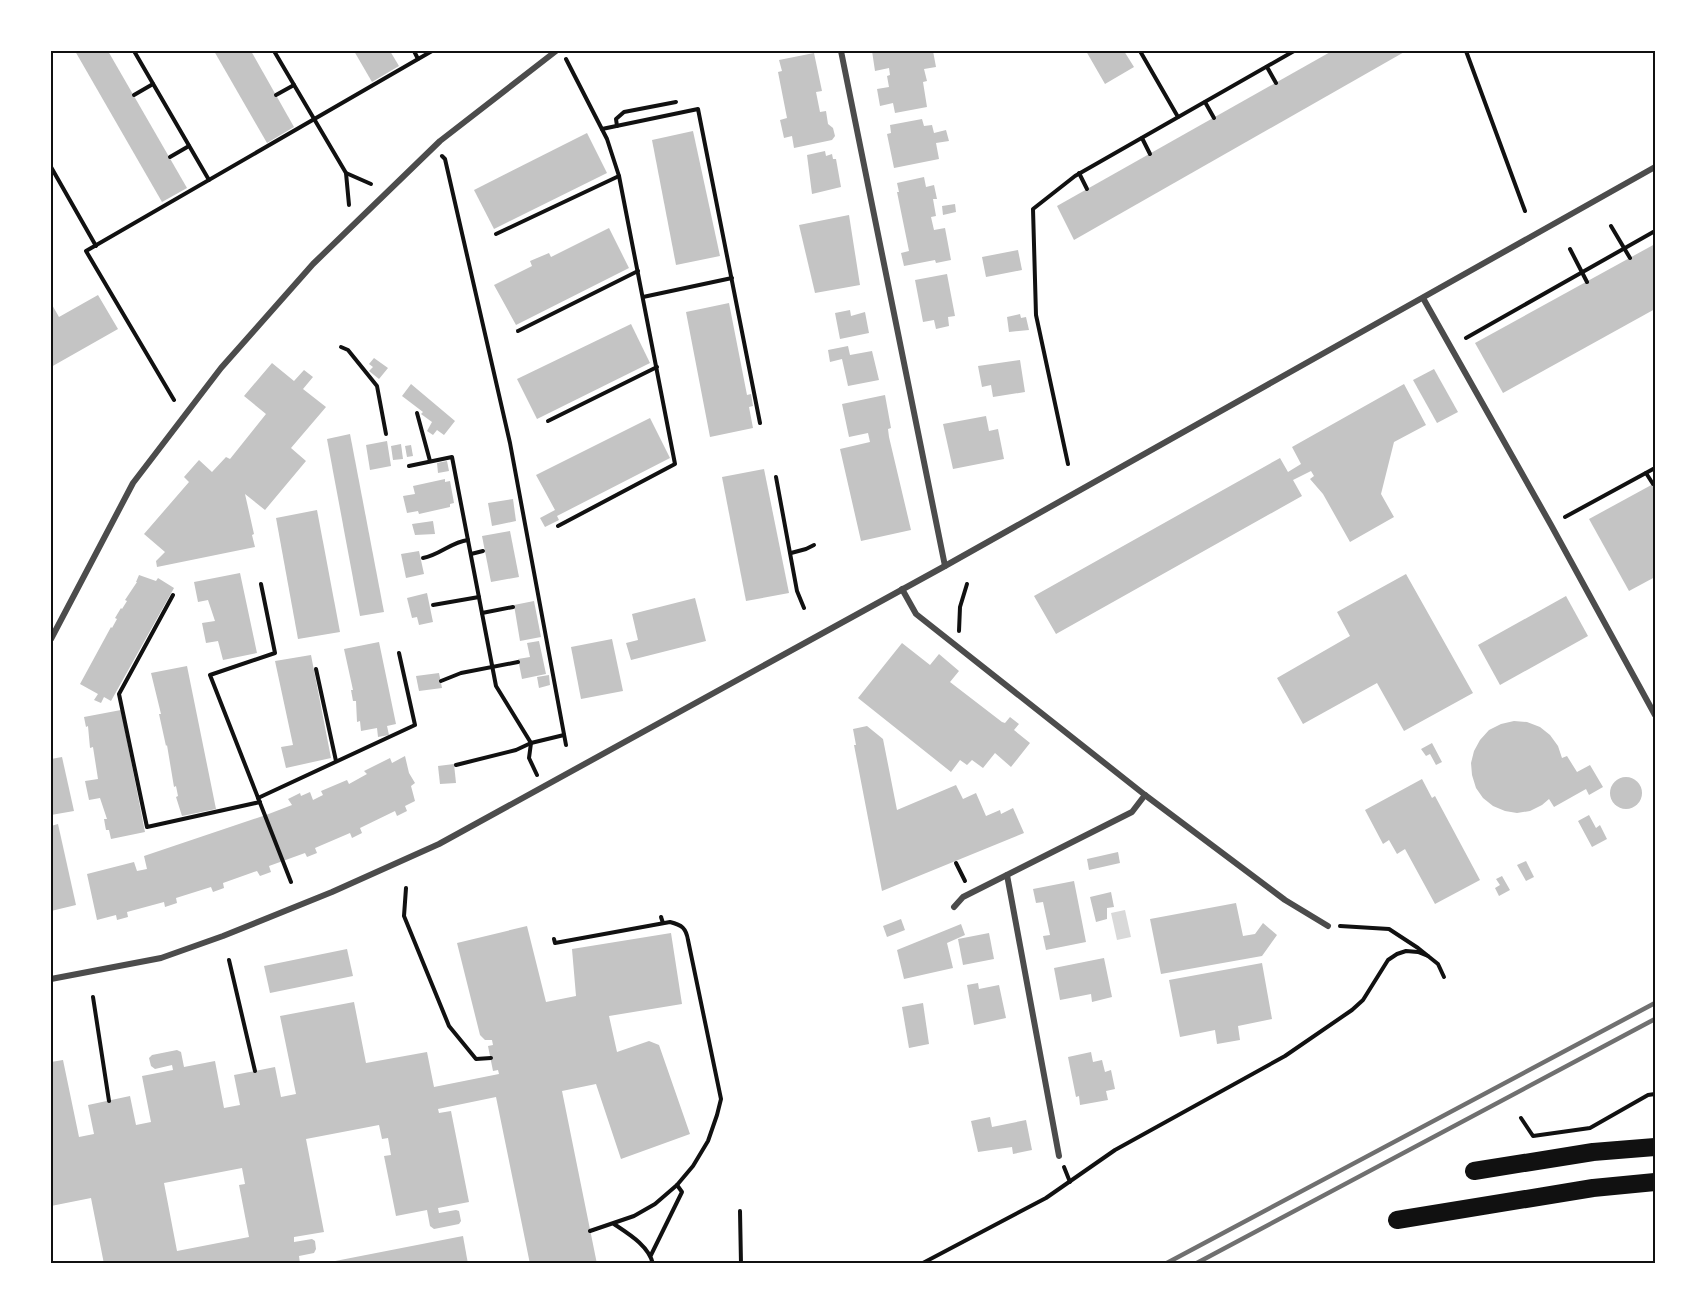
<svg xmlns="http://www.w3.org/2000/svg" width="1706" height="1315" font-family="Helvetica,sans-serif">
	<rect width="100%" height="100%" fill="#fff"/>
	<!-- water -->
	<polygon fill="#d9d9d9" points="1125,910 1131,937 1117,940 1111,913"/>
	<!-- building -->
	<g fill="#c4c4c4" fill-rule="evenodd">
		<polygon points="75,51 108,51 187,188 162,202"/>
		<polygon points="214,51 251,51 294,127 267,143"/>
		<polygon points="354,51 390,51 399,66 372,82"/>
		<polygon points="872,51 933,51 936,67 924,69 927,81 923,82 927,107 895,113 893,103 880,106 877,89 889,87 887,76 890,75 889,68 875,71"/>
		<polygon points="1086,51 1124,51 1134,67 1105,84"/>
		<polygon points="1332,51 1406,51 1074,240 1057,206"/>
		<polygon points="814,53 822,91 816,92 820,112 826,111 828,124 833,128 835,136 832,140 794,148 792,136 784,138 780,120 787,118 778,72 782,71 779,60"/>
		<polygon points="922,119 924,126 932,125 934,133 946,130 949,141 936,143 939,159 894,168 887,134 891,133 890,125"/>
		<polygon points="693,131 720,256 676,265 652,140"/>
		<polygon points="587,133 607,173 494,229 474,190"/>
		<polygon points="825,151 826,156 832,154 833,159 836,159 841,187 812,194 807,155"/>
		<polygon points="924,177 926,187 934,185 937,199 933,199 936,216 931,217 934,230 945,228 951,260 936,263 935,260 904,266 901,253 909,251 897,192 899,192 897,183"/>
		<polygon points="955,204 956,212 943,215 942,206"/>
		<polygon points="849,215 860,285 815,293 799,225"/>
		<polygon points="609,228 629,268 516,325 494,285 532,266 530,261 549,253 551,257"/>
		<polygon points="1655,244 1655,309 1503,393 1475,343"/>
		<polygon points="1018,250 1022,270 986,277 982,257"/>
		<polygon points="947,274 955,316 948,317 949,326 936,329 934,320 923,322 915,280"/>
		<polygon points="98,295 118,329 51,367 51,303 59,317"/>
		<polygon points="729,303 747,395 751,394 753,406 749,407 753,428 710,437 686,312"/>
		<polygon points="850,310 851,316 865,312 869,333 840,339 835,313"/>
		<polygon points="1020,314 1021,318 1026,317 1029,330 1009,332 1007,317"/>
		<polygon points="631,324 650,363 537,419 517,379"/>
		<polygon points="848,346 850,355 872,351 879,380 848,386 842,359 830,362 828,350"/>
		<polygon points="374,358 388,368 379,379 369,371 373,367 369,364"/>
		<polygon points="1020,360 1025,392 993,397 991,385 982,387 978,366"/>
		<polygon points="272,363 294,381 304,370 313,377 303,389 326,407 291,448 306,461 265,510 245,494 254,534 252,535 255,547 157,567 156,561 165,552 144,534 189,482 184,477 199,460 212,472 226,457 230,459 266,414 244,396"/>
		<polygon points="1434,369 1458,412 1437,423 1413,380"/>
		<polygon points="411,384 455,421 444,435 437,430 433,435 427,431 432,422 421,414 423,412 402,396"/>
		<polygon points="1404,384 1426,425 1394,442 1381,494 1394,517 1350,542 1323,494 1310,479 1314,476 1311,471 1293,480 1302,496 1056,634 1034,596 1280,458 1288,472 1301,464 1292,447"/>
		<polygon points="885,395 891,428 888,429 889,437 911,530 861,541 840,449 870,442 868,433 849,437 842,404"/>
		<polygon points="986,416 989,431 998,429 1004,459 953,469 943,424"/>
		<polygon points="650,418 670,458 557,516 559,520 545,527 540,518 555,510 536,475"/>
		<polygon points="350,434 384,612 360,616 327,439"/>
		<polygon points="387,441 391,466 370,470 366,445"/>
		<polygon points="401,444 403,459 393,460 391,446"/>
		<polygon points="411,445 413,456 407,457 405,446"/>
		<polygon points="447,461 449,471 438,473 437,463"/>
		<polygon points="764,469 789,593 746,601 722,477"/>
		<polygon points="445,479 445,482 450,481 454,503 450,504 450,507 419,514 418,511 407,513 403,496 415,494 413,486"/>
		<polygon points="1655,483 1655,577 1629,591 1589,519"/>
		<polygon points="513,499 516,521 492,526 488,503"/>
		<polygon points="317,510 340,632 298,639 276,518"/>
		<polygon points="433,521 435,534 415,535 412,524"/>
		<polygon points="510,531 519,577 491,582 482,536"/>
		<polygon points="419,551 424,574 406,578 401,554"/>
		<polygon points="240,573 257,653 223,660 218,641 206,643 202,623 215,621 208,600 198,602 194,582"/>
		<polygon points="1406,574 1473,693 1404,731 1377,683 1303,724 1277,678 1350,636 1337,612"/>
		<polygon points="139,575 156,581 158,578 174,588 111,701 104,697 101,703 94,700 98,694 80,684 111,627 112,628 117,619 115,618 121,608 122,609 127,601 125,600 137,582 136,582"/>
		<polygon points="427,593 433,622 419,625 417,617 412,618 407,598"/>
		<polygon points="1566,596 1588,636 1500,685 1478,645"/>
		<polygon points="695,598 706,641 631,660 626,643 638,640 632,614"/>
		<polygon points="534,601 541,637 520,641 514,605"/>
		<polygon points="612,639 623,691 581,699 571,647"/>
		<polygon points="539,641 546,674 522,679 518,659 530,657 527,643"/>
		<polygon points="379,642 396,724 387,726 389,735 378,737 377,728 361,731 360,721 357,722 356,701 353,701 351,690 353,690 344,649"/>
		<polygon points="902,643 930,665 939,654 959,671 950,682 1002,722 1005,723 1010,717 1019,724 1014,730 1030,743 1011,767 995,753 983,768 972,760 967,765 960,760 951,772 858,698"/>
		<polygon points="311,655 331,758 286,768 281,747 293,745 275,661"/>
		<polygon points="187,666 216,809 182,816 176,797 178,796 176,786 174,787 167,745 166,746 159,714 161,714 151,673"/>
		<polygon points="439,673 442,688 419,691 416,676"/>
		<polygon points="549,675 550,685 539,688 537,677"/>
		<polygon points="121,710 145,832 111,839 109,830 106,830 104,819 107,819 100,798 89,800 85,781 98,779 93,747 90,748 88,726 86,727 84,717"/>
		<polygon points="1514,721 1527,722 1540,727 1550,735 1558,746 1562,758 1567,756 1577,772 1590,765 1603,787 1589,795 1586,789 1554,807 1549,799 1542,805 1530,811 1517,813 1505,811 1493,806 1483,798 1476,788 1472,775 1471,763 1474,751 1480,740 1489,730 1501,724"/>
		<polygon points="867,726 883,739 897,810 956,785 963,799 976,793 986,816 1000,810 1001,814 1013,808 1024,833 882,891 854,745 856,745 853,729"/>
		<polygon points="1432,743 1442,762 1436,765 1430,754 1426,756 1421,749"/>
		<polygon points="405,756 409,773 415,783 411,786 415,801 405,806 407,811 397,816 395,811 360,828 362,833 352,838 350,833 315,848 317,853 307,857 305,853 269,866 271,872 260,876 257,871 223,883 224,888 213,892 211,887 176,898 177,903 165,907 164,902 127,912 128,917 117,920 116,915 97,920 87,874 134,862 137,871 147,869 144,856 266,815 292,805 288,799 300,793 301,796 310,792 313,800 323,795 321,791 347,780 349,784 367,774 364,771 390,758 392,763"/>
		<polygon points="62,757 74,811 51,815 51,759"/>
		<polygon points="454,764 456,783 440,784 438,766"/>
		<circle cx="1626" cy="793" r="16"/>
		<polygon points="1422,779 1432,798 1435,796 1480,880 1435,904 1405,849 1397,854 1389,840 1383,844 1365,810"/>
		<polygon points="1589,815 1596,828 1600,825 1607,839 1592,847 1578,821"/>
		<polygon points="58,824 76,905 51,911 51,826"/>
		<polygon points="1118,852 1120,863 1089,870 1087,859"/>
		<polygon points="1526,861 1534,877 1526,881 1517,865"/>
		<polygon points="1502,876 1510,890 1499,896 1495,888 1500,885 1496,879"/>
		<polygon points="1074,881 1086,942 1046,950 1043,936 1050,935 1043,902 1036,903 1033,889"/>
		<polygon points="1111,892 1114,907 1107,908 1107,919 1096,922 1090,897"/>
		<polygon points="1236,903 1243,936 1255,934 1263,923 1277,935 1262,956 1161,974 1150,919"/>
		<polygon points="901,919 905,930 887,937 883,926"/>
		<polygon points="961,924 965,935 947,943 953,968 904,979 897,950"/>
		<path d="M 527,926 L 546,1002 L 576,996 L 572,949 L 671,933 L 682,1004 L 609,1016 L 617,1052 L 649,1041 L 659,1045 L 690,1134 L 621,1159 L 596,1084 L 562,1091 L 597,1264 L 530,1264 L 496,1097 L 438,1109 L 439,1113 L 451,1111 L 469,1202 L 438,1208 L 439,1213 L 456,1210 L 459,1211 L 461,1221 L 459,1224 L 434,1229 L 430,1226 L 427,1210 L 396,1216 L 384,1156 L 391,1155 L 388,1138 L 382,1139 L 379,1125 L 306,1139 L 324,1232 L 294,1237 L 294,1242 L 312,1239 L 315,1241 L 316,1249 L 314,1253 L 299,1256 L 300,1264 L 104,1264 L 91,1198 L 51,1206 L 51,1062 L 63,1060 L 79,1137 L 94,1134 L 88,1105 L 130,1096 L 136,1125 L 151,1122 L 142,1076 L 173,1070 L 172,1065 L 155,1069 L 151,1066 L 149,1058 L 152,1055 L 177,1050 L 181,1052 L 184,1067 L 215,1061 L 224,1108 L 240,1105 L 234,1075 L 255,1071 L 275,1067 L 281,1097 L 296,1094 L 280,1016 L 354,1002 L 366,1063 L 427,1052 L 434,1087 L 499,1074 L 498,1070 L 493,1071 L 488,1046 L 493,1045 L 492,1040 L 485,1040 L 480,1035 L 457,943 ZM 242,1168 L 245,1184 L 239,1185 L 249,1237 L 177,1251 L 164,1183 Z"/>
		<polygon points="989,933 994,959 963,965 958,939"/>
		<polygon points="347,949 353,976 270,993 264,966"/>
		<polygon points="1104,958 1112,997 1092,1002 1091,994 1060,1000 1054,968"/>
		<polygon points="1262,963 1272,1019 1238,1026 1240,1040 1217,1044 1215,1030 1180,1037 1169,980"/>
		<polygon points="978,983 979,989 999,985 1006,1018 974,1025 967,985"/>
		<polygon points="923,1003 929,1044 909,1048 902,1007"/>
		<polygon points="1091,1052 1093,1062 1102,1060 1105,1072 1111,1070 1115,1089 1106,1091 1108,1100 1080,1105 1079,1096 1076,1097 1068,1057"/>
		<polygon points="990,1117 992,1127 1026,1120 1032,1150 1013,1154 1012,1147 978,1152 971,1121"/>
		<polygon points="463,1236 468,1264 325,1264 325,1263"/>
	</g>
	<g fill="none" stroke-linecap="round" stroke-linejoin="round">
		<!-- path -->
		<g stroke="#111" stroke-width="4">
			<polyline points="134,51 209,180"/>
			<polyline points="274,51 346,173 371,184"/>
			<polyline points="414,51 418,59"/>
			<polyline points="1140,51 1178,117"/>
			<polyline points="1466,51 1525,211"/>
			<polyline points="1267,67 1276,83"/>
			<polyline points="134,95 153,84"/>
			<polyline points="276,95 294,85"/>
			<polyline points="1205,102 1214,118"/>
			<polyline points="617,126 616,119 624,112 676,102"/>
			<polyline points="602,129 698,109 760,423"/>
			<polyline points="1142,138 1150,154"/>
			<polyline points="442,156 445,159 510,443 566,745"/>
			<polyline points="170,157 189,146"/>
			<polyline points="51,167 96,246"/>
			<polyline points="346,173 349,205"/>
			<polyline points="1079,173 1087,189"/>
			<polyline points="1611,226 1630,258"/>
			<polyline points="496,234 619,176"/>
			<polyline points="1570,249 1587,282"/>
			<polyline points="643,297 732,278"/>
			<polyline points="518,331 638,271"/>
			<polyline points="1466,338 1655,231"/>
			<polyline points="341,347 348,350 377,386 386,434"/>
			<polyline points="174,400 86,251 432,51"/>
			<polyline points="417,413 430,461"/>
			<polyline points="548,421 657,367"/>
			<polyline points="1068,464 1036,315 1033,209 1075,176 1294,51"/>
			<polyline points="409,466 452,457 496,686 531,743 529,758 537,775"/>
			<polyline points="1646,473 1653,484"/>
			<polyline points="776,477 797,591 804,608"/>
			<polyline points="1565,517 1655,468"/>
			<polyline points="558,526 675,464 619,176 607,139 566,59"/>
			<polyline points="791,553 806,549 814,545"/>
			<polyline points="471,554 483,551"/>
			<path d="M 423,558 C 440,555 451,542 468,540"/>
			<polyline points="261,584 275,653 210,675 291,882"/>
			<polyline points="173,595 119,694 147,827 260,802"/>
			<polyline points="433,605 479,597"/>
			<polyline points="482,613 513,607"/>
			<polyline points="959,631 960,607 967,584"/>
			<polyline points="316,669 336,761"/>
			<polyline points="441,681 461,673 518,662"/>
			<polyline points="456,765 516,750 531,743 564,735"/>
			<polyline points="258,798 415,725 399,653"/>
			<polyline points="956,863 965,881"/>
			<polyline points="406,888 404,916 449,1026 476,1059 491,1058"/>
			<polyline points="661,917 663,923"/>
			<polyline points="1340,926 1389,929 1418,948 1438,964 1444,977"/>
			<path d="M 554,939 L 555,943 L 670,922 C 682,925 686,928 688,940 L 721,1099 L 717,1115 L 708,1141 L 693,1166 L 677,1185 L 655,1204 L 634,1216 L 590,1231"/>
			<polyline points="229,960 255,1071"/>
			<polyline points="93,997 109,1101"/>
			<polyline points="1521,1118 1533,1136 1590,1128 1648,1095 1655,1094"/>
			<polyline points="1064,1167 1070,1182"/>
			<polyline points="740,1211 741,1264"/>
			<path d="M 614,1224 C 629,1234 649,1246 653,1264"/>
			<polyline points="651,1255 682,1192 677,1185"/>
			<polyline points="921,1264 1046,1198 1115,1150 1285,1056 1352,1010 1363,1000 1388,960 1397,954 1406,951 1418,952 1428,956"/>
		</g>
		<!-- minor -->
		<g stroke="#4c4c4c" stroke-width="6">
			<polyline points="841,51 945,566"/>
			<polyline points="1423,298 1551,525 1655,715"/>
			<polyline points="902,589 916,614 1145,795 1285,900 1328,926"/>
			<polyline points="51,639 133,483 221,368 313,264 440,141 556,51"/>
			<polyline points="1007,875 1059,1156"/>
			<polyline points="954,907 963,897 1132,812 1145,795"/>
			<polyline points="51,979 161,958 223,936 332,892 439,844 945,566 1655,167"/>
		</g>
		<!-- motorway -->
		<g stroke="#111" stroke-width="18">
			<polyline points="1474,1171 1593,1152 1655,1147"/>
			<polyline points="1397,1220 1593,1188 1655,1182"/>
		</g>
		<!-- rail -->
		<g stroke="#707070" stroke-width="4.5">
			<polyline points="1165,1264 1655,1003"/>
			<polyline points="1195,1264 1655,1019"/>
		</g>
	</g>
	<!-- border -->
	<rect width="1706" height="1315" fill="none" stroke="#ffffff" stroke-width="105"/>
	<rect x="52" y="52" width="1602" height="1210" fill="none" stroke="#111" stroke-width="2"/>
</svg>
